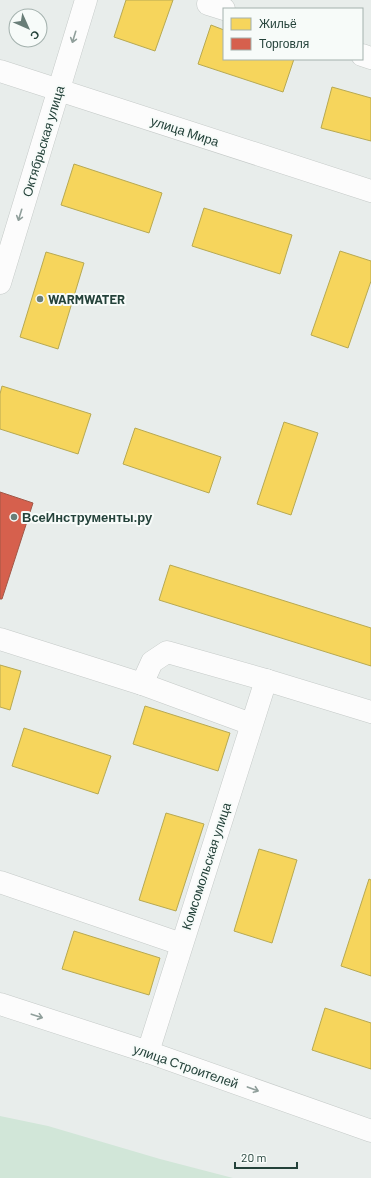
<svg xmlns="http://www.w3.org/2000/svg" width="371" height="1178" font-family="Barlow,sans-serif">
	<rect width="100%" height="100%" fill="#e8edeb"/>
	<!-- green -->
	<polygon fill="#d1e6d8" points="0,1116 48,1126 160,1159 233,1178 0,1178"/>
	<!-- homes -->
	<g fill="#f6d55c" stroke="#b7a952">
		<polygon points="126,0 173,0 155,51 114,37"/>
		<polygon points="211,25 224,30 224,59 294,59 283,92 198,64"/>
		<polygon points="332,87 371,98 371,141 321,128"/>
		<polygon points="74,164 162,193 149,233 61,205"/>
		<polygon points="204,208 292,235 280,274 192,246"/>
		<polygon points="340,251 371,261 371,281 348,348 311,335"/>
		<polygon points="46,252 84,263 58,349 20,337"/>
		<polygon points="2,386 91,414 78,454 0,429 0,394"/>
		<polygon points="284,422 318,433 291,515 257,504"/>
		<polygon points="135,428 221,457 209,493 123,464"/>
		<polygon points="170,565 371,628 371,666 159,600"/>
		<polygon points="0,665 21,671 10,710 0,707"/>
		<polygon points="145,706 230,733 218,771 133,744"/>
		<polygon points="24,728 111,756 98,794 12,766"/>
		<polygon points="166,813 204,824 176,911 139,900"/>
		<polygon points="259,849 297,860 272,943 234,931"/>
		<polygon points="369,879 371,880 371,976 341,966"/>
		<polygon points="74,931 160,958 149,995 62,969"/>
		<polygon points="325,1008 371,1023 371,1069 312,1050"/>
	</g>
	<!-- shops -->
	<polygon fill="#d6604d" stroke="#a15747" points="0,492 33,503 2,599 0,599"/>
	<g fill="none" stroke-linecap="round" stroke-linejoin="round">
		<defs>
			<g id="minor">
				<polyline points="209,0 208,4 224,9"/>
				<polyline points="362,55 371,58"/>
				<polyline points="0,71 371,191"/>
				<polyline points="0,283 86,0"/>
				<polyline points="0,639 142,684 251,724"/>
				<polyline points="142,684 152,662 167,652 266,680 371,712"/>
				<polyline points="0,882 181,944"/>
				<polyline points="0,1004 148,1052 371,1131"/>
				<polyline points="148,1052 266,680"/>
			</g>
		</defs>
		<!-- minor casing -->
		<use href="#minor" stroke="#c5cac8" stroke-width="23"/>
		<!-- minor -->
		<use href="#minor" stroke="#fcfcfc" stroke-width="22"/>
	</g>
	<!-- one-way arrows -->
	<defs><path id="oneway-shaft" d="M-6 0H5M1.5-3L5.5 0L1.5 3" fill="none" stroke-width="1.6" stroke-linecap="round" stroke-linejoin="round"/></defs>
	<g stroke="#909f9b">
		<use href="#oneway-shaft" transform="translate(74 37) rotate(107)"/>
		<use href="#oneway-shaft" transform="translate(20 215) rotate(107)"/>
		<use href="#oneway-shaft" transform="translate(37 1016) rotate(18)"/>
		<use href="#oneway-shaft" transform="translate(253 1089) rotate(20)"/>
	</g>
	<!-- markers -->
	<g fill="#697e78" stroke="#f7fbf9" stroke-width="1.5">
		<circle cx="40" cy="299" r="4"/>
		<circle cx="14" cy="517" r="4"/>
	</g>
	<g text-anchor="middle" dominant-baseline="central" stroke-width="4" stroke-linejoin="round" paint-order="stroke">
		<!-- street labels -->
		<g font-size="13" fill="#24423a" stroke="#f7fbf9">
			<text transform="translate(185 131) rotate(18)">улица Мира</text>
			<text transform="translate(43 141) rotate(-73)">Октябрьская улица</text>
			<text transform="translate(206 866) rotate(-72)">Комсомольская улица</text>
			<text transform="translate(186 1066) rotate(19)">улица Строителей</text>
		</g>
		<!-- poi labels -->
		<g font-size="13" font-weight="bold" fill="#24423a" stroke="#f7fbf9" text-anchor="start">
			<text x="48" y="299">WARMWATER</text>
			<text x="22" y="517">ВсеИнструменты.ру</text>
		</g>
	</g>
	<!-- legend -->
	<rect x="223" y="8" width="140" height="52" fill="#f7fbf9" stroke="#a3b1ad"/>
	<rect x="231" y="18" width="20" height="12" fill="#f6d55c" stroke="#a3b1ad"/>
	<text x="259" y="28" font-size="12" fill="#24423a">Жильё</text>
	<rect x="231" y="38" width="20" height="12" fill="#d6604d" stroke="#a3b1ad"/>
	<text x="259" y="48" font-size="12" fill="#24423a">Торговля</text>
	<!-- north arrow -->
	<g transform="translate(28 28) rotate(135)"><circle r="19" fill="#f7fbf9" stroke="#a3b1ad"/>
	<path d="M0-3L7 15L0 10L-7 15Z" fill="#697e78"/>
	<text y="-6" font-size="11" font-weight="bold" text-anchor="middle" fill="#24423a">С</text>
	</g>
	<!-- scale -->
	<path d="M235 1162v6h62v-6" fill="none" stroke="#24423a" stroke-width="2"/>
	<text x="241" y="1162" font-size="12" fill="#24423a" stroke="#f7fbf9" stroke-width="3" paint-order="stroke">20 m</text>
</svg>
